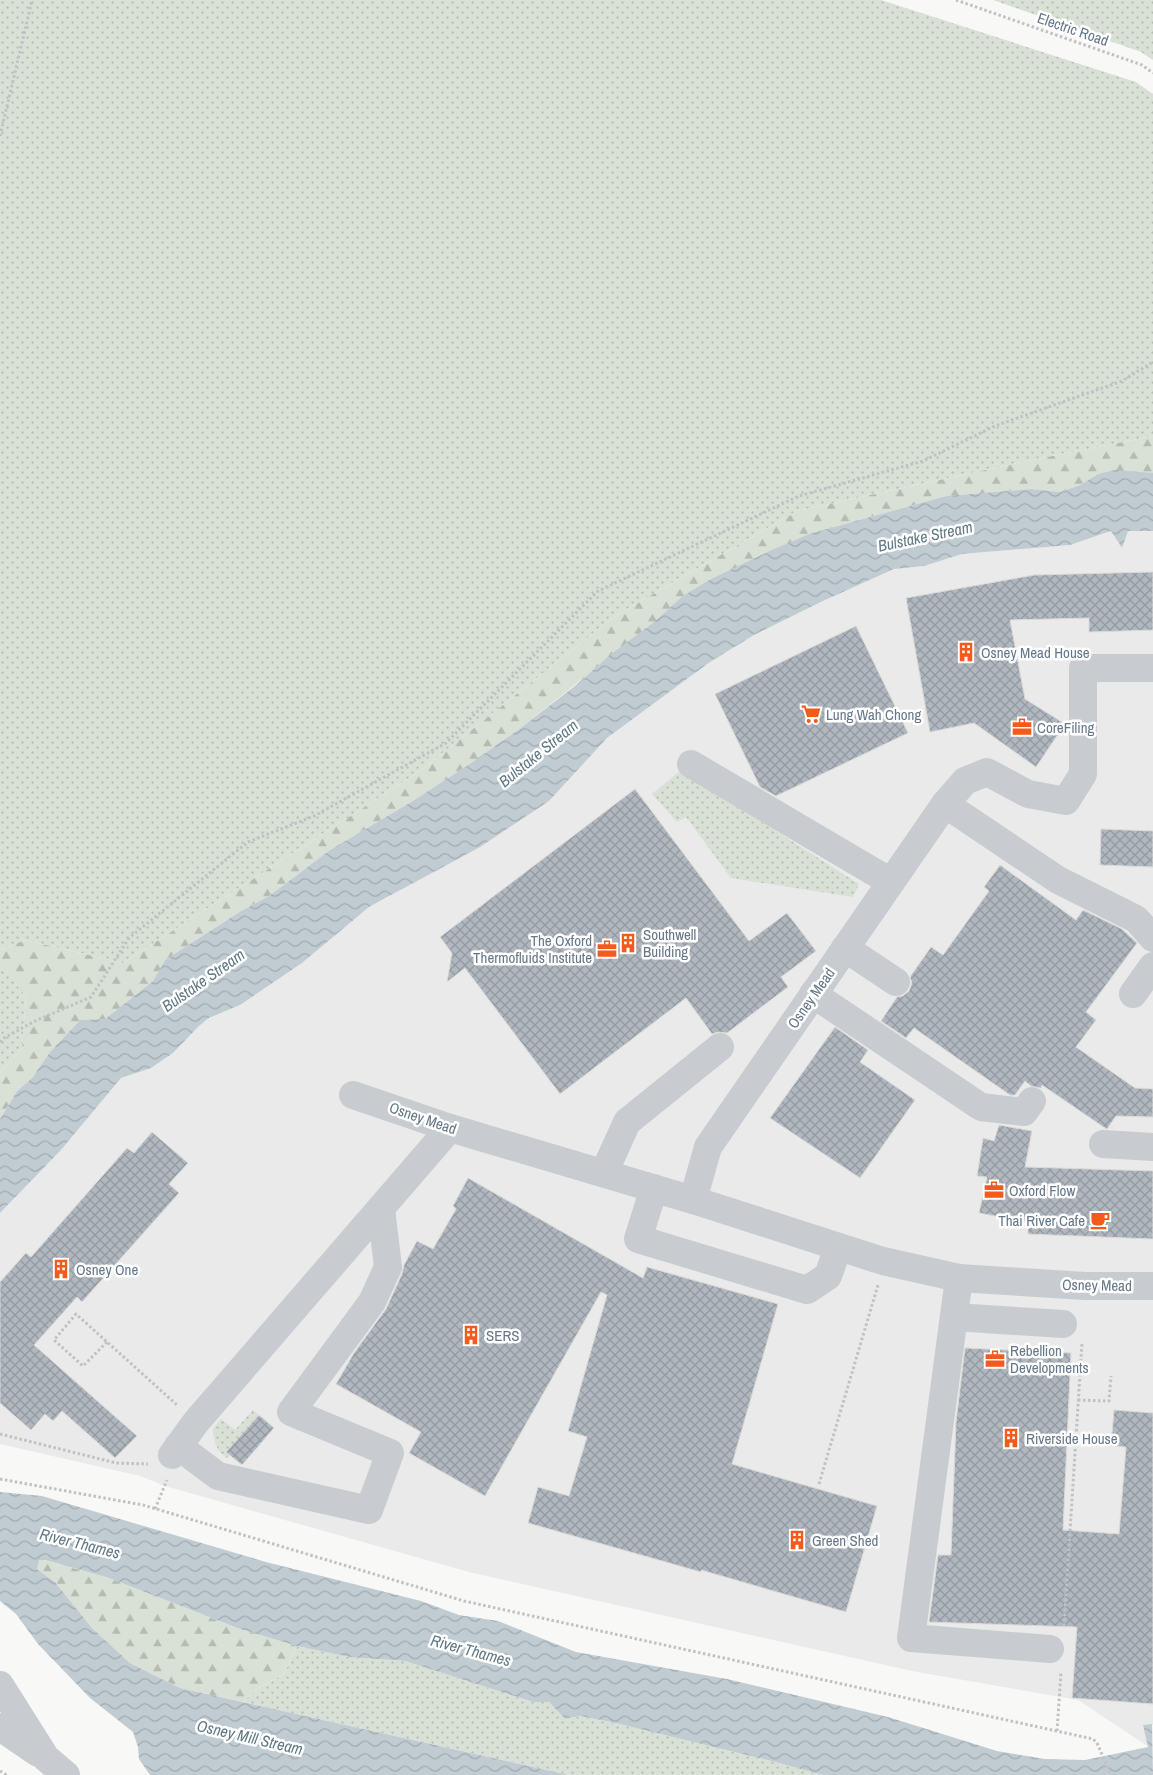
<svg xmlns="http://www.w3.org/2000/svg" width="1153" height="1775" font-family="'Archivo Narrow',sans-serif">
	<defs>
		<pattern id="grass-dots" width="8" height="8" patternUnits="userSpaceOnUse" patternTransform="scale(1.25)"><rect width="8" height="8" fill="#d9e1d6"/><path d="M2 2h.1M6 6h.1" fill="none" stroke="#b4bbb3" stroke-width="1.8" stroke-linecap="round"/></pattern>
		<pattern id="forest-firs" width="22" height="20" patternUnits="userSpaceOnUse" patternTransform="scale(1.25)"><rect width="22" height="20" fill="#d9e1d6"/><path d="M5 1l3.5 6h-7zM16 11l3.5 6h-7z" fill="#b4bbb3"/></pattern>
		<pattern id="water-waves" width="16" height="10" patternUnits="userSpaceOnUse" patternTransform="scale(1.25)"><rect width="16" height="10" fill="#c1ccd2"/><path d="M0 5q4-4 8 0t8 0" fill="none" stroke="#a0aab0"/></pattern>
		<pattern id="building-cross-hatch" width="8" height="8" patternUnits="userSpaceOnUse" patternTransform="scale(1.25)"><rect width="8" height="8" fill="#b0b7bf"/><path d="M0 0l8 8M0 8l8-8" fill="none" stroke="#939aa1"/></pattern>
	</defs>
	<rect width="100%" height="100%" fill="#f8f9f6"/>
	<!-- built -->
	<polygon fill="#e9eae9" points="1128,529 1153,530 1153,1725 1143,1725 1149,1747 1078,1700 912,1671 469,1572 165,1486 140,1476 0,1444 0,1213 61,1150 121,1078 151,1068 173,1053 199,1026 210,1018 240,1005 302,963 369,907 387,898 549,801 607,738 710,662 754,635 823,601 894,569 924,566 962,554 1070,545 1112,531"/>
	<!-- grass -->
	<g fill="url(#grass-dots)">
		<polygon points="0,0 881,0 1136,82 1153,94 1153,436 1017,463 797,511 615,616 420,771 123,963 25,940 0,950"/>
		<polygon points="993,0 1153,0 1153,60 1141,52"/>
		<polygon points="681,770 859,884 853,897 731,878 686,817 677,822 652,794"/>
		<polygon points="0,962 26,997 22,1048 0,1073"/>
		<path d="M 253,1410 L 259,1415 L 227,1451 L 230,1455 L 227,1458 C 216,1451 214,1442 213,1429 L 221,1419 L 235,1430 Z"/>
		<polygon points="297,1646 349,1657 405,1661 533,1702 549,1702 565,1719 580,1716 611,1722 779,1763 822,1775 569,1775 243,1702 257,1689 284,1674"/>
	</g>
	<!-- forest -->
	<g fill="url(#forest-firs)">
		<polygon points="1153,436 1153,473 1098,474 1080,485 1060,492 1031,489 946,496 812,533 654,622 518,730 468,765 411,802 330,850 269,896 241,911 165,960 153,981 105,1019 80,1020 50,1052 32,1078 17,1091 0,1119 0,1073 22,1048 26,997 0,963 0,950 25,940 123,963 420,771 615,616 797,511 1017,463"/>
		<polygon points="39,1560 44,1560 109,1578 240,1629 297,1646 284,1674 257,1689 243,1702 180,1688 130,1663 92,1628 55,1582 36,1568"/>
	</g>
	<!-- water -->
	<g fill="url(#water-waves)">
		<polygon points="1115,470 1153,473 1153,531 1128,531 1122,548 1111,531 1070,545 962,554 924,566 894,569 823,601 754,635 710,662 607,738 549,801 480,847 369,907 302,963 240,1005 209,1018 199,1026 173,1053 151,1068 121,1078 61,1150 0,1213 0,1119 17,1091 32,1078 50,1052 80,1020 105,1019 153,981 165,960 241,911 269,896 330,850 411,802 468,765 518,730 576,685 610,655 654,622 683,596 711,579 774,549 812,533 946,496 1031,489 1060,492 1080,485 1098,474"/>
		<polygon points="0,1492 42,1496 266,1562 421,1601 459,1615 498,1621 576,1652 727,1679 888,1717 997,1751 1045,1759 1085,1760 1148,1747 1143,1725 1152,1724 1153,1775 822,1775 779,1763 611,1722 580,1716 565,1719 549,1702 533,1702 405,1661 349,1657 297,1646 240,1629 109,1578 45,1560 39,1560 37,1569 55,1582 92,1628 130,1663 180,1688 569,1775 150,1775 139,1759 138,1747 133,1732 90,1698 38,1644 16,1614 0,1601"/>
	</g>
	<!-- building -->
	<g fill="url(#building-cross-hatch)" stroke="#dadad8">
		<polygon points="1153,572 1153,630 1089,632 1089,618 1010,620 1025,699 1065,724 1036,767 974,723 930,732 906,598 1034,575"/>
		<polygon points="856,626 908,733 776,796 760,787 715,694"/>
		<polygon points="635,789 749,941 787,913 816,951 781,977 788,987 727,1033 718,1032 712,1034 686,998 560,1094 465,968 447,982 452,953 440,937"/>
		<polygon points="1101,829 1153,831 1153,867 1100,865"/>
		<polygon points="1000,865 1076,920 1083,910 1122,929 1137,943 1086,1012 1096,1020 1076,1047 1135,1088 1153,1089 1153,1117 1116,1116 1107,1129 1105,1128 1042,1085 1041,1088 1031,1086 1025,1081 1015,1095 1010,1095 914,1028 906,1038 881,1021 897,997 903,996 909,991 912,983 910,977 931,947 943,955 989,891 984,887"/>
		<polygon points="835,1027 868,1050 860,1062 915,1100 860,1178 770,1118"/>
		<polygon points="999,1125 1032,1131 1025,1167 1153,1171 1153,1239 1028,1234 1028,1222 979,1213 987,1177 977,1176 983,1138 994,1141"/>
		<polygon points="152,1132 188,1163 169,1184 179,1193 82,1302 77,1297 34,1345 137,1436 115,1458 62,1411 53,1421 45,1414 31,1430 0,1403 0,1282 26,1253 31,1257 127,1148 134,1153"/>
		<polygon points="468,1178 643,1278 647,1267 778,1304 732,1464 877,1506 846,1612 701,1570 701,1572 528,1523 538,1487 569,1496 587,1437 568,1431 607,1295 601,1292 485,1496 409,1453 421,1432 336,1384 354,1353 386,1309 402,1274 404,1265 417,1241 433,1249 456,1209 453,1206 454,1204"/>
		<polygon points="965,1348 1071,1353 1063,1530 1119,1534 1126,1447 1111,1446 1114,1410 1153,1413 1153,1704 1072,1698 1077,1627 929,1622 938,1555 951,1555 956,1422"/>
		<polygon points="259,1415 274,1428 242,1465 226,1452"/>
	</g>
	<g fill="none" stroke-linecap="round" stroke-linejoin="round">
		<!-- path -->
		<g stroke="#bfc2c4" stroke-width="3" stroke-dasharray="2.5 2.5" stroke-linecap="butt">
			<polyline points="956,0 1142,65 1153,73"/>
			<polyline points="0,136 32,0"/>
			<polyline points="0,1042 4,1038 35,1021 91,997 129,938 248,842 314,816 446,743 598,591 799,496 923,461 995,426 1122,381 1153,362"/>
			<polyline points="107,1342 83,1366 54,1340 76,1314 177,1405"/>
			<polyline points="1078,1400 1109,1401 1111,1376"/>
			<polyline points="0,1434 116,1463 148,1464"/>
			<polyline points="0,1479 143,1505 464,1601 1093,1739 1097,1743 1111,1775"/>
			<polyline points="819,1484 878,1285"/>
			<polyline points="155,1509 167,1480"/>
			<polyline points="1064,1626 1082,1343"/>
			<polyline points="1057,1731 1061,1672"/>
			<polyline points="0,1771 7,1775"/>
		</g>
		<!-- minor -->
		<g stroke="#c8ccd0" stroke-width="28">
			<polyline points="691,764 891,882"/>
			<polyline points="945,804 1058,880 1136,919 1153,938"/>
			<polyline points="845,948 896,982"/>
			<polyline points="813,994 981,1107 1024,1112 1032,1101"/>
			<polyline points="1133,994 1153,966"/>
			<polyline points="353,1095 450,1128 693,1200 883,1261 959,1278 1085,1286 1153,1286"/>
			<polyline points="1103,1144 1153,1147"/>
			<polyline points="604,1173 627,1122 720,1047"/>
			<polyline points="654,1188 638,1239 807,1290 828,1276 838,1247"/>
			<polyline points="693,1200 708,1147 945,804 965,781 987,772 1028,794 1066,801 1083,774 1083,668 1153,668"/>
			<polyline points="959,1278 911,1638 1050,1649"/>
			<polyline points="954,1317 1063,1324"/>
			<polyline points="178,1446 218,1476 369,1510 390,1453 291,1412 372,1302 388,1267 381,1209"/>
			<polyline points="172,1455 196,1422 450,1128"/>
			<polyline points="0,1685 46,1758 66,1775"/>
			<polyline points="0,1727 38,1753"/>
		</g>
	</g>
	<!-- icons -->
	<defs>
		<symbol id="building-bare" viewBox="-9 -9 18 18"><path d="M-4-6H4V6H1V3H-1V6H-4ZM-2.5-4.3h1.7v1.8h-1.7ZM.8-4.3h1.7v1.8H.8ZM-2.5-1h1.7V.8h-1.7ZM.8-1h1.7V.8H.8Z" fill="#f35a1b" stroke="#fff" stroke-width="2.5" paint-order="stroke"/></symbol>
		<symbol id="supermarket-bare" viewBox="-9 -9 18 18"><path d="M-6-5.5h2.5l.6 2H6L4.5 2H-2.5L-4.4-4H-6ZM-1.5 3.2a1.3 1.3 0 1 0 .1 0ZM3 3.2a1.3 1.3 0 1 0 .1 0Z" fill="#f35a1b" stroke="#fff" stroke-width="2.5" paint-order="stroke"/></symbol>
		<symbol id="office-bare" viewBox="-9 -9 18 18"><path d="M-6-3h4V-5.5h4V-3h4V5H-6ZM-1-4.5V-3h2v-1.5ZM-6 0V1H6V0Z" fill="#f35a1b" stroke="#fff" stroke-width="2.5" paint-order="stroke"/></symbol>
		<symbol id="cafe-bare" viewBox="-9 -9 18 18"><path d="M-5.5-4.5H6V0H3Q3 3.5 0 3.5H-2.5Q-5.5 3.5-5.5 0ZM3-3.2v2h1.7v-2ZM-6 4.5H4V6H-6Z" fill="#f35a1b" stroke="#fff" stroke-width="2.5" paint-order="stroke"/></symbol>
	</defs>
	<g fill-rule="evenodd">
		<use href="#building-bare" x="952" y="638" width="28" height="28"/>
		<use href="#supermarket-bare" x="797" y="700" width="28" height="28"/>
		<use href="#office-bare" x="1008" y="713" width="28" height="28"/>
		<use href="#building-bare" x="614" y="929" width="28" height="28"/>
		<use href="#office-bare" x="593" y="935" width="28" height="28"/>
		<use href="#office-bare" x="980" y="1176" width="28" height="28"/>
		<use href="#cafe-bare" x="1086" y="1206" width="28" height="28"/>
		<use href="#building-bare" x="47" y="1255" width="28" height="28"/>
		<use href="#building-bare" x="457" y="1321" width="28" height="28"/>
		<use href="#office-bare" x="981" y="1345" width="28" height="28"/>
		<use href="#building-bare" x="997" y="1424" width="28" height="28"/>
		<use href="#building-bare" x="783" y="1526" width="28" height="28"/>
	</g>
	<g text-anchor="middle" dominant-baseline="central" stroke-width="5" stroke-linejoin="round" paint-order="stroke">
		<!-- street labels -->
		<g font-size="15" fill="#65778a" stroke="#fff">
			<text transform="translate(1073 29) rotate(19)">Electric Road</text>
			<text transform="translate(811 998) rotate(-55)">Osney Mead</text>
			<text transform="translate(423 1118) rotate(19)">Osney Mead</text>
			<text transform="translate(1097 1285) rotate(1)">Osney Mead</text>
		</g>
		<!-- poi labels -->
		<g font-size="15" fill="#65778a" stroke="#fff" text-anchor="start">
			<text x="981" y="652">Osney Mead House</text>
			<text x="826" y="714">Lung Wah Chong</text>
			<text x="1037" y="727">CoreFiling</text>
			<text x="643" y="934">Southwell<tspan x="643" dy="17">Building</tspan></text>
			<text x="592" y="940" text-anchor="end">The Oxford<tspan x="592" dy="17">Thermofluids Institute</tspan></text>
			<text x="1009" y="1190">Oxford Flow</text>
			<text x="1085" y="1220" text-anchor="end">Thai River Cafe</text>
			<text x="76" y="1269">Osney One</text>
			<text x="486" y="1335">SERS</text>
			<text x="1010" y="1350">Rebellion<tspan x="1010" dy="17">Developments</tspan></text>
			<text x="1026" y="1438">Riverside House</text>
			<text x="812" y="1540">Green Shed</text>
		</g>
		<!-- water labels -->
		<g font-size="16" font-style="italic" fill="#607985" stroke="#fff">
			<text transform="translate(925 536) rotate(-12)">Bulstake Stream</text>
			<text transform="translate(538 753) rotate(-39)">Bulstake Stream</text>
			<text transform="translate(203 980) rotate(-35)">Bulstake Stream</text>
			<text transform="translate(80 1543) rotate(14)">River Thames</text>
			<text transform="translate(471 1650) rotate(15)">River Thames</text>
			<text transform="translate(250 1737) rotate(13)">Osney Mill Stream</text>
		</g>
	</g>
</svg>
